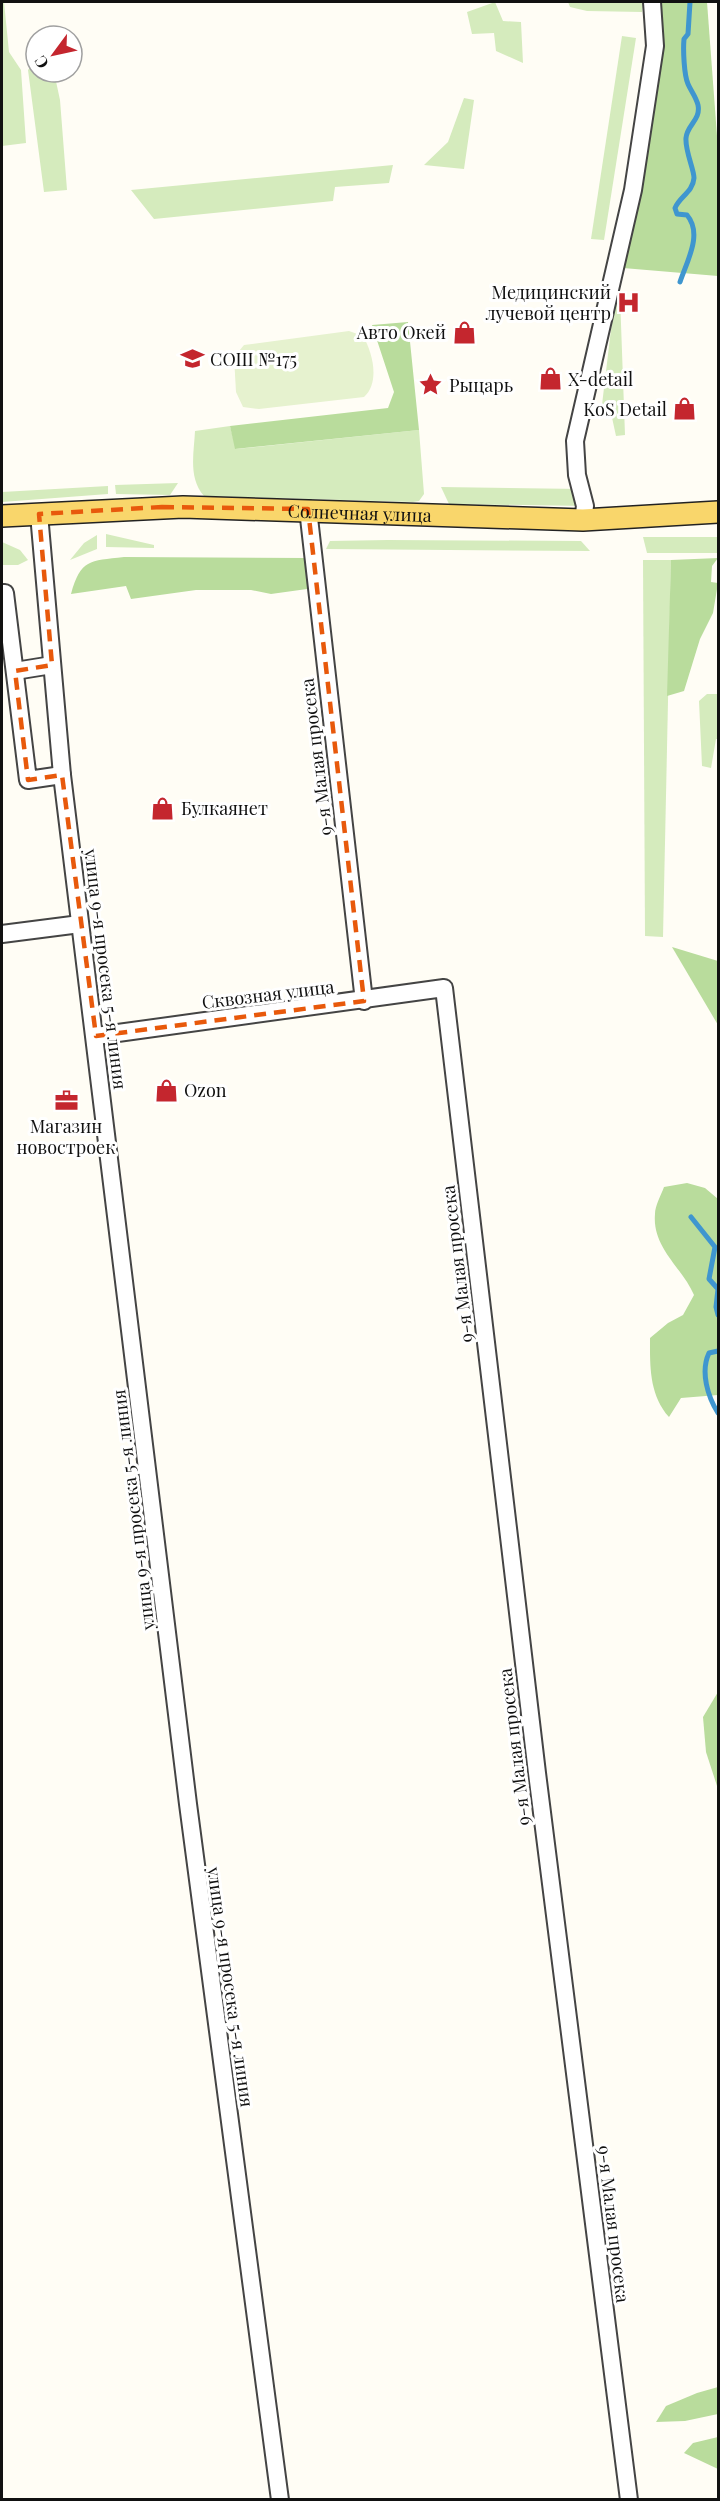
<svg xmlns="http://www.w3.org/2000/svg" width="720" height="2501" font-family="'Playfair Display',serif">
	<rect width="100%" height="100%" fill="#fffdf5"/>
	<!-- green -->
	<g fill="#d5ebbd">
		<polygon points="2,2 4,2 9,52 21,70 26,143 2,146"/>
		<polygon points="495,2 503,21 521,22 523,63 496,51 494,33 472,34 467,12"/>
		<polygon points="568,2 643,2 642,12 587,11 570,7"/>
		<polygon points="622,36 636,38 604,240 591,239"/>
		<polygon points="36,60 36,72 54,72 60,100 67,190 44,192 28,70"/>
		<polygon points="464,98 474,100 464,169 424,165 448,142"/>
		<polygon points="393,165 389,183 335,187 333,201 154,219 131,190"/>
		<polygon points="615,296 620,296 625,435 616,436 611,413 601,413"/>
		<path d="M 230,426 L 236,449 L 419,430 L 424,494 L 419,501 L 413,502 L 204,496 C 188,478 194,453 195,431 Z"/>
		<polygon points="178,483 170,495 116,494 115,485"/>
		<polygon points="108,486 108,494 2,502 2,492"/>
		<polygon points="441,487 582,489 585,506 449,504"/>
		<polygon points="106,534 154,545 154,548 106,547"/>
		<polygon points="97,535 97,549 70,560 84,543"/>
		<polygon points="643,537 717,537 718,553 647,553"/>
		<polygon points="388,540 581,541 590,551 326,549 330,541"/>
		<polygon points="2,542 20,550 28,560 18,565 2,565"/>
		<polygon points="643,560 671,560 663,937 645,936"/>
		<polygon points="707,694 718,694 718,739 716,739 711,768 702,766 699,701"/>
	</g>
	<!-- forest -->
	<g fill="#b9dc9c">
		<polygon points="655,2 707,2 718,149 718,276 623,268"/>
		<polygon points="408,322 419,430 235,449 230,426 388,408 394,392 372,325"/>
		<path d="M 124,557 L 307,558 L 307,589 L 271,594 L 251,590 L 196,590 L 131,599 L 126,586 L 71,594 C 81,559 89,561 124,557 Z"/>
		<polygon points="718,558 712,566 711,582 718,583 713,613 700,639 684,691 667,696 671,560"/>
		<polygon points="672,947 718,961 718,1025"/>
		<path d="M 687,1183 L 705,1188 L 718,1199 L 718,1395 L 681,1398 L 669,1417 C 649,1394 650,1366 650,1338 L 668,1323 L 683,1315 L 694,1295 C 682,1267 652,1248 655,1214 C 655,1206 661,1195 664,1187 Z"/>
		<polygon points="718,1692 718,1789 706,1752 703,1717"/>
		<polygon points="718,2387 718,2414 685,2421 656,2422 666,2406 697,2393"/>
		<polygon points="718,2437 718,2469 684,2453 693,2443"/>
	</g>
	<!-- pitch -->
	<path fill="#e6f2cf" d="M 349,331 L 363,336 C 373,353 380,383 364,397 L 259,409 L 243,407 L 236,392 L 234,357 L 244,345 Z"/>
	<g fill="none" stroke-linecap="round" stroke-linejoin="round">
		<!-- stream -->
		<g stroke="#3f96cf" stroke-width="5">
			<path d="M 680,282 C 687,261 703,234 687,215 L 677,214 L 675,208 C 679,197 693,192 694,178 C 694,169 685,151 686,138 C 687,125 701,120 698,105 C 696,97 691,91 688,84 C 684,75 683,50 684,39 L 688,34 L 690,2"/>
			<polyline points="691,1217 715,1247 709,1279 718,1289 716,1307 718,1315"/>
			<path d="M 718,1351 L 709,1353 C 700,1372 708,1397 718,1413"/>
		</g>
		<defs>
			<g id="minor">
				<polyline points="308,509 364,1001"/>
				<polyline points="39,514 62,775 188,1804 280,2500"/>
				<polyline points="583,520 585,506 577,475 575,441 633,190 655,46 652,2"/>
				<polyline points="2,593 5,593 28,780 62,775"/>
				<polyline points="15,671 52,665"/>
				<polyline points="2,934 80,924"/>
				<polyline points="96,1036 444,988 537,1773 629,2500"/>
			</g>
			<g id="major">
				<path id="s1" d="M 2,516 L 183,507 L 583,520 L 718,512"/>
			</g>
		</defs>
		<!-- minor casing -->
		<use href="#minor" stroke="#444" stroke-width="20"/>
		<!-- major casing -->
		<use href="#major" stroke="#222" stroke-width="24"/>
		<!-- minor -->
		<use href="#minor" stroke="#fff" stroke-width="16"/>
		<!-- major -->
		<use href="#major" stroke="#f9d66b" stroke-width="21"/>
	</g>
	<!-- marked area -->
	<path fill="none" stroke="#e8590c" stroke-width="4.5" stroke-dasharray="12 8" stroke-linejoin="round" d="M 162,507 L 308,509 L 364,1001 L 96,1036 L 62,775 L 28,780 L 15,671 L 52,665 L 39,514 Z"/>
	<!-- icons -->
	<defs>
		<symbol id="hospital-bare" viewBox="-9 -9 18 18"><path d="M-5-5h3v3.5h4V-5h3V5h-3V1.5h-4V5h-3Z" fill="#c4262e" stroke="#fff" stroke-width="2.5" paint-order="stroke"/></symbol>
		<symbol id="shop-bare" viewBox="-9 -9 18 18"><path d="M-5-2.5h2.3a2.7 3.5 0 0 1 5.4 0H5L5.5 6h-11ZM-1.5-2.5h3a1.5 2.3 0 0 0-3 0Z" fill="#c4262e" stroke="#fff" stroke-width="2.5" paint-order="stroke"/></symbol>
		<symbol id="school-bare" viewBox="-9 -9 18 18"><path d="M0-5L7-2L0 1L-7-2ZM-4 1L0 2.5L4 1V4Q0 6-4 4Z" fill="#c4262e" stroke="#fff" stroke-width="2.5" paint-order="stroke"/></symbol>
		<symbol id="sight-bare" viewBox="-9 -9 18 18"><path d="M0-6L1.8-2.2L6-1.7L2.9 1.2L3.7 5.4L0 3.3L-3.7 5.4L-2.9 1.2L-6-1.7L-1.8-2.2Z" fill="#c4262e" stroke="#fff" stroke-width="2.5" paint-order="stroke"/></symbol>
		<symbol id="office-bare" viewBox="-9 -9 18 18"><path d="M-6-3h4V-5.5h4V-3h4V5H-6ZM-1-4.5V-3h2v-1.5ZM-6 0V1H6V0Z" fill="#c4262e" stroke="#fff" stroke-width="2.5" paint-order="stroke"/></symbol>
	</defs>
	<g fill-rule="evenodd">
		<use href="#hospital-bare" x="612" y="286" width="33" height="33"/>
		<use href="#shop-bare" x="448" y="316" width="33" height="33"/>
		<use href="#school-bare" x="176" y="342" width="33" height="33"/>
		<use href="#shop-bare" x="534" y="362" width="33" height="33"/>
		<use href="#sight-bare" x="414" y="368" width="33" height="33"/>
		<use href="#shop-bare" x="668" y="392" width="33" height="33"/>
		<use href="#shop-bare" x="146" y="792" width="33" height="33"/>
		<use href="#shop-bare" x="150" y="1074" width="33" height="33"/>
		<use href="#office-bare" x="50" y="1084" width="33" height="33"/>
	</g>
	<g text-anchor="middle" dominant-baseline="central" stroke-width="6" stroke-linejoin="round" paint-order="stroke">
		<!-- poi labels -->
		<g font-size="18" fill="#111" stroke="#fff" text-anchor="start">
			<text x="611" y="292" text-anchor="end">Медицинский<tspan x="611" dy="21">лучевой центр</tspan></text>
			<text x="446" y="332" text-anchor="end">Авто Окей</text>
			<text x="210" y="359">СОШ №175</text>
			<text x="568" y="379">X-detail</text>
			<text x="449" y="385">Рыцарь</text>
			<text x="667" y="409" text-anchor="end">KoS Detail</text>
			<text x="181" y="808">Булкаянет</text>
			<text x="184" y="1090">Ozon</text>
			<text x="66" y="1126" text-anchor="middle">Магазин<tspan x="66" dy="21">новостроек</tspan></text>
		</g>
		<!-- street labels -->
		<g font-size="18" fill="#111" stroke="#fff">
			<text stroke="none"><textPath href="#s1" startOffset="358">Солнечная улица</textPath></text>
			<text transform="translate(316 757) rotate(-97)">9-я Малая просека</text>
			<text transform="translate(106 969) rotate(83)">улица 9-я просека 5-я линия</text>
			<text transform="translate(268 994) rotate(-7)">Сквозная улица</text>
			<text transform="translate(457 1264) rotate(-97)">9-я Малая просека</text>
			<text transform="translate(133 1510) rotate(-97)">улица 9-я просека 5-я линия</text>
			<text transform="translate(514 1747) rotate(-97)">9-я Малая просека</text>
			<text transform="translate(231 1987) rotate(82)">улица 9-я просека 5-я линия</text>
			<text transform="translate(614 2224) rotate(83)">9-я Малая просека</text>
		</g>
	</g>
	<!-- border -->
	<rect width="720" height="2501" fill="none" stroke="#111111" stroke-width="6"/>
	<!-- north arrow -->
	<g transform="translate(54 54) rotate(237)"><circle r="28" fill="#ffffff" stroke="#a0a0a0" stroke-width="1.5"/>
	<path d="M0-4.5L10 22L0 15L-10 22Z" fill="#c4262e"/>
	<text y="-9" font-size="16" font-weight="bold" text-anchor="middle" fill="#111111">С</text>
	</g>
</svg>
